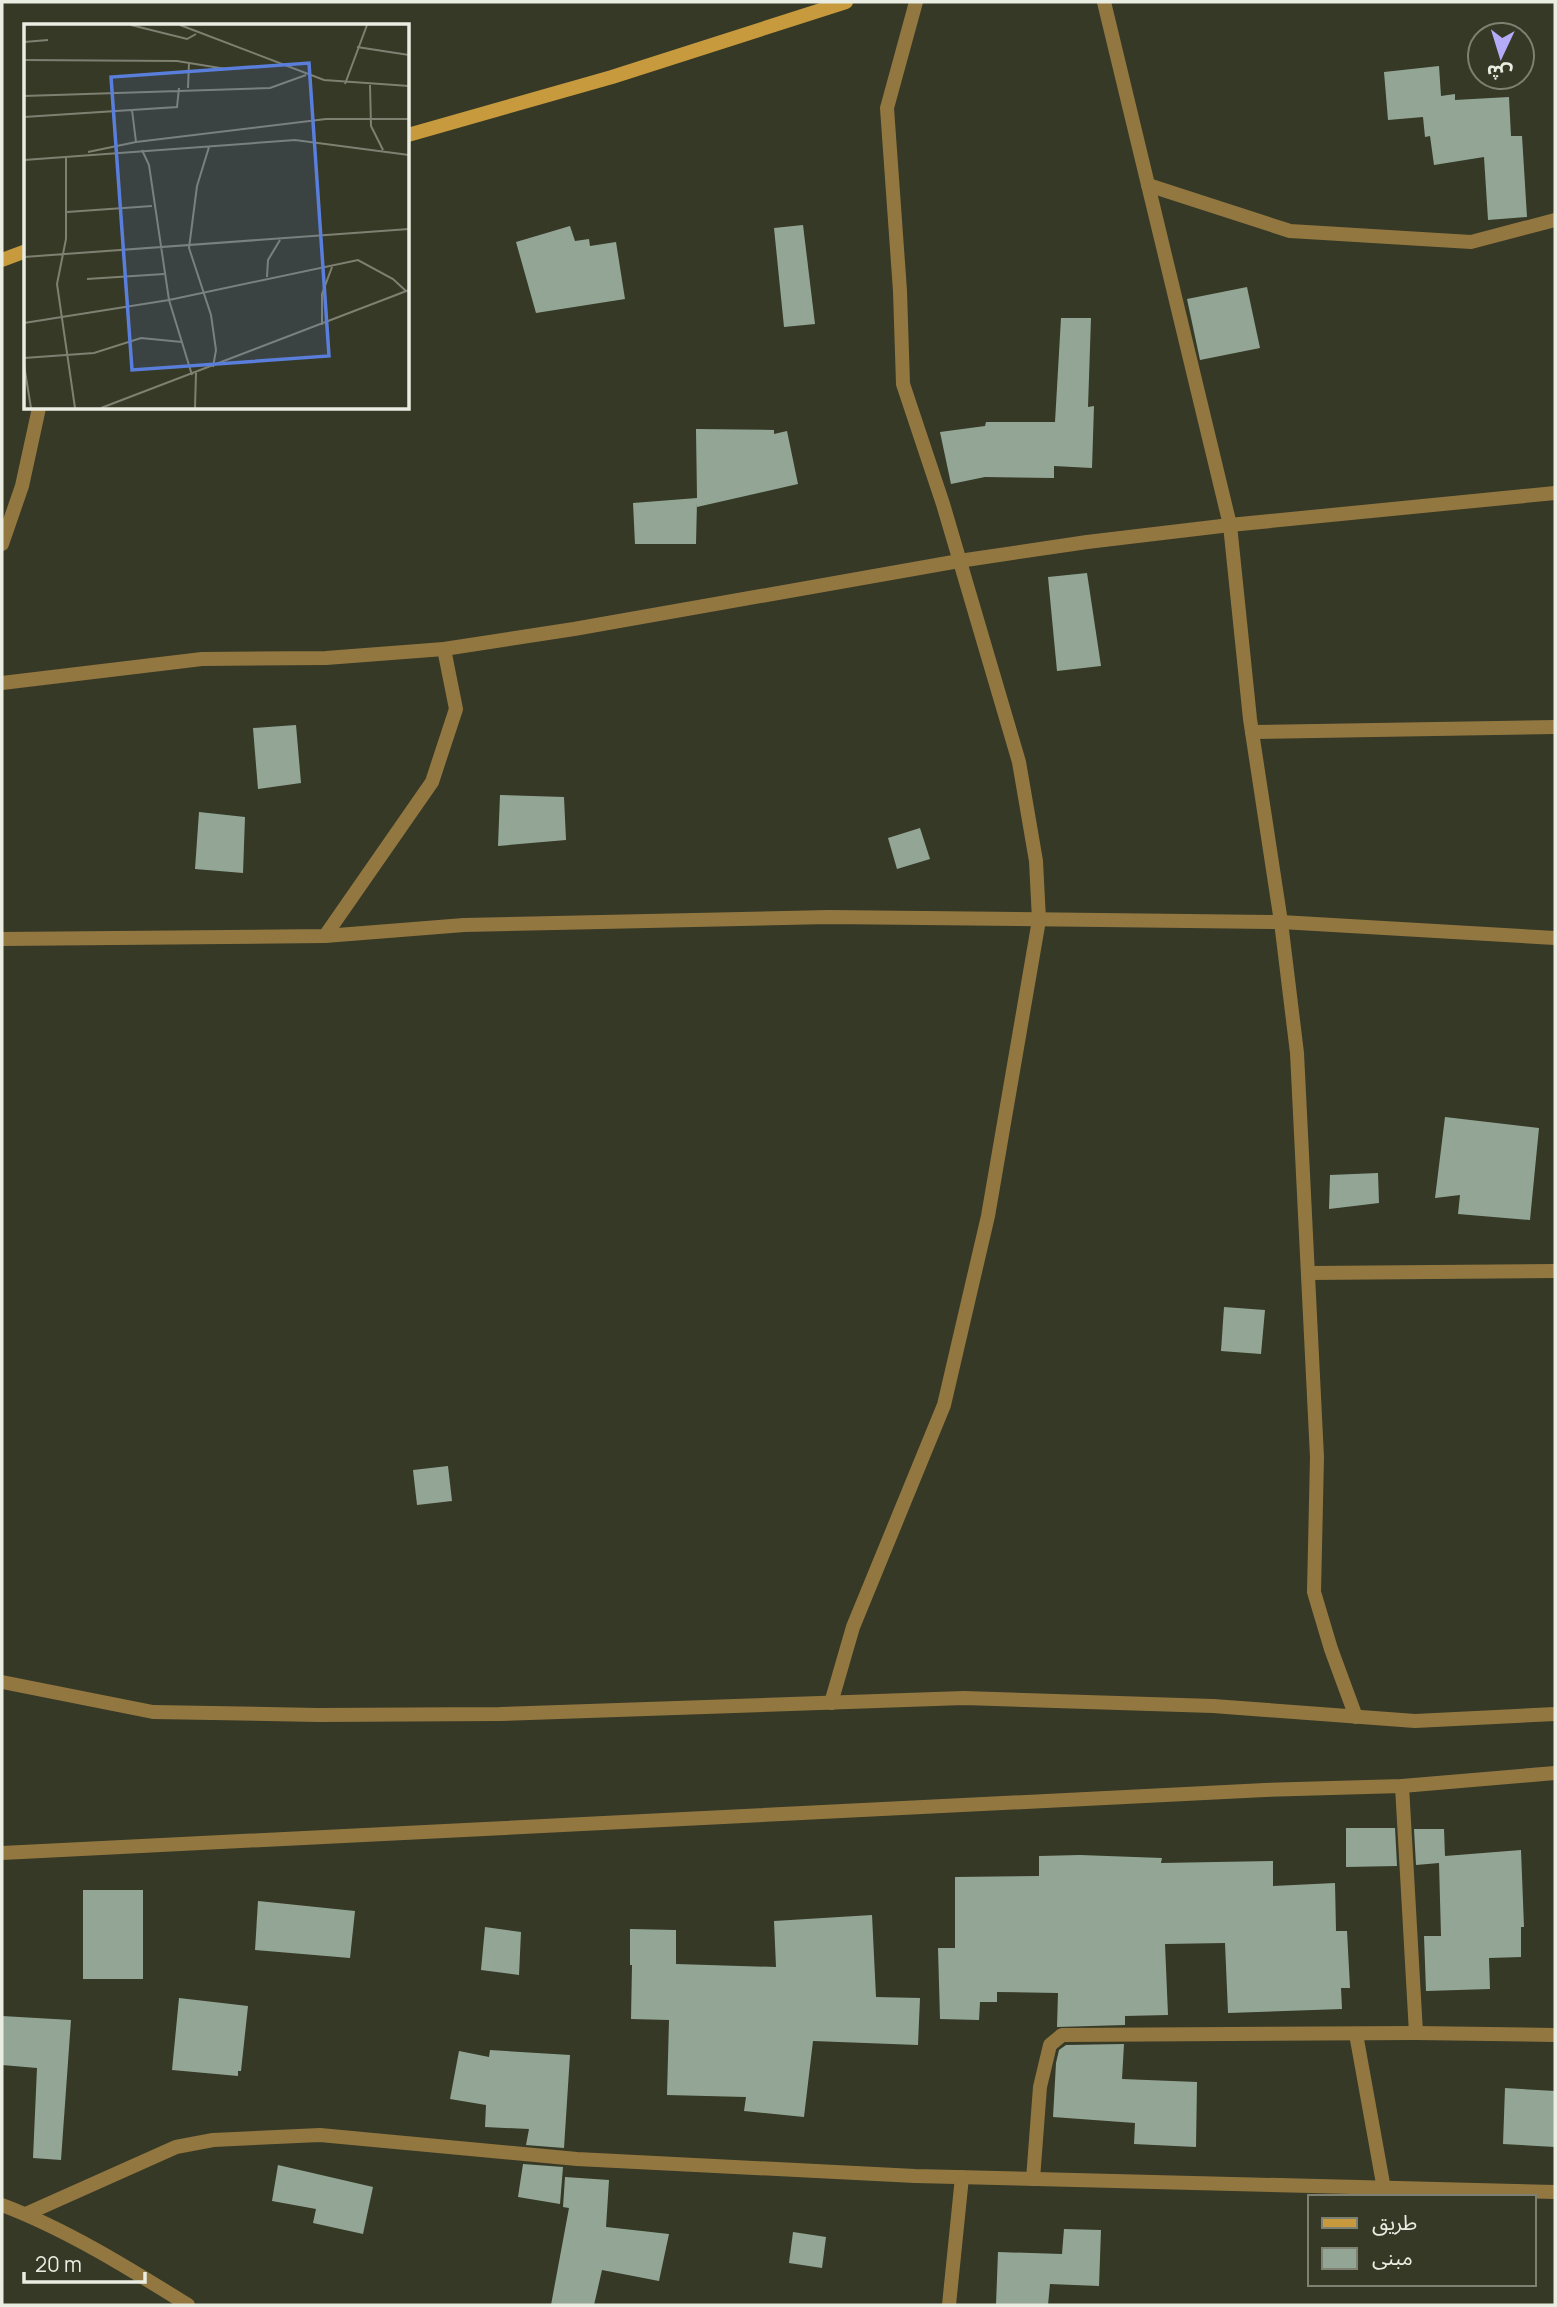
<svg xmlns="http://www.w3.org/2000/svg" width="1557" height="2307" font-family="Manrope,'Noto Sans Arabic',sans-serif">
	<rect width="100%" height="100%" fill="#363926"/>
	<!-- building -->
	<g fill="#93a696">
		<polygon points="1439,66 1441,96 1455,94 1455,100 1509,97 1511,136 1522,136 1527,217 1488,220 1484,157 1434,165 1430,136 1425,137 1423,117 1388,120 1384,72"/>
		<polygon points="803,225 815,324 784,327 774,228"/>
		<polygon points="570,226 575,241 589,239 590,246 616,242 625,299 536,313 516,242"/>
		<polygon points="1247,287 1260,348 1200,360 1187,299"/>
		<polygon points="1061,318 1091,318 1088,407 1094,406 1092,468 1054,466 1054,478 985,477 951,484 940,432 985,426 986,422 1055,422"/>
		<polygon points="696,429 774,430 774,434 787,431 798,484 697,507 697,502 696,544 635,544 633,503 697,498"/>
		<polygon points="1087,573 1101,666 1057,671 1048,577"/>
		<polygon points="296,725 301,783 258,789 253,728"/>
		<polygon points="500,795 564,797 566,840 498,846"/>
		<polygon points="199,812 245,817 243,873 195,869"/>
		<polygon points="920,828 930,859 897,869 888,838"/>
		<polygon points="1445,1117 1539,1128 1530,1220 1458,1214 1460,1195 1435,1198"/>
		<polygon points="1378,1173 1379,1203 1329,1209 1330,1175"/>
		<polygon points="1224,1307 1265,1310 1261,1354 1221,1351"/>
		<polygon points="448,1466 452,1501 417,1505 413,1470"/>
		<polygon points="1346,1828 1395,1828 1397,1866 1346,1867"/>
		<polygon points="1414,1829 1444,1829 1445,1856 1521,1850 1524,1927 1521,1927 1521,1957 1489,1958 1490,1989 1426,1991 1424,1936 1441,1936 1439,1863 1416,1865"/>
		<polygon points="1080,1855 1162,1858 1161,1863 1273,1861 1273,1886 1335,1883 1336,1931 1347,1931 1350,1988 1341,1988 1342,2009 1228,2013 1225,1943 1165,1944 1168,2015 1125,2016 1125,2025 1057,2027 1058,1993 997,1992 997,2002 980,2002 979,2020 940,2019 938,1948 955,1948 955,1877 1039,1876 1039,1856"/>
		<rect x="83" y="1890" width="60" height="89"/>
		<polygon points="258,1901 355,1911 350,1958 255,1950"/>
		<polygon points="872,1915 876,1997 920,1998 918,2045 813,2041 804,2117 744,2111 746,2097 667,2095 669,2020 631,2019 632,1965 630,1965 630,1929 676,1930 676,1964 776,1967 774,1921"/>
		<polygon points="485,1927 521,1932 519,1975 481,1970"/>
		<polygon points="179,1998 248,2006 241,2071 238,2071 238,2076 172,2070"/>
		<polygon points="2,2016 71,2020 61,2160 33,2158 37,2068 2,2065"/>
		<polygon points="1124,2044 1122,2079 1197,2082 1196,2147 1134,2144 1135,2123 1053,2117 1056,2063 1059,2050 1066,2045"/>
		<polygon points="490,2050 570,2055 564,2148 526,2145 529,2129 485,2127 486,2105 450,2099 459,2051 489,2057"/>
		<polygon points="1505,2088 1555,2091 1555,2147 1503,2144"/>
		<polygon points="523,2164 563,2167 560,2204 518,2197"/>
		<polygon points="278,2165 373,2187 363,2234 313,2223 316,2209 272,2201"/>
		<polygon points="565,2177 609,2180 606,2227 669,2234 659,2281 602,2270 594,2305 551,2305 569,2208 563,2207"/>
		<polygon points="1064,2229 1101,2230 1099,2286 1050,2284 1048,2305 996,2305 998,2252 1062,2254"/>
		<polygon points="793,2232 826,2237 822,2268 789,2263"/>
	</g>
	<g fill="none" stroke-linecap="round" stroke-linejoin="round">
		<!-- street -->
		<g stroke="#937741" stroke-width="14">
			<polyline points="1104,2 1230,525 1250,719 1281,922 1297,1053 1317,1457 1314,1592 1331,1649 1356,1717"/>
			<polyline points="1148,185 1290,231 1471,242 1555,220"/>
			<polyline points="2,544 22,486 39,408"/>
			<polyline points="2,683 202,659 326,658 444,649 574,629 959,561 1087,542 1230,525 1555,493"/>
			<polyline points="1252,732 1555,727"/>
			<polyline points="325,936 432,782 456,709 444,649"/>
			<polyline points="2,939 325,936 464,925 829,917 1281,922 1555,938"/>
			<polyline points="1309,1273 1555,1271"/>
			<polyline points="2,1682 153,1712 318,1715 500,1714 964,1698 1213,1706 1415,1721 1555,1714"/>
			<polyline points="831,1703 853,1627 944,1405 988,1216 1039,920 1036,861 1019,762 943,504 903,384 900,291 887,108 916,2"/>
			<polyline points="1402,1786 1416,2033"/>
			<polyline points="2,1853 1265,1790 1402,1786 1555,1773"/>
			<polyline points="1356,2034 1384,2189"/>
			<polyline points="1033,2179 1040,2087 1050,2045 1062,2035 1416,2033 1555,2035"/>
			<path d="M 2,2205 C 66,2229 130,2269 188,2305"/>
			<polyline points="26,2214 176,2147 213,2140 320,2135 577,2159 915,2176 1555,2192"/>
			<polyline points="949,2305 962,2177"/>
		</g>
		<!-- secondary -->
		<g stroke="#c79a3d" stroke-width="14">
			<polyline points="408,135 612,77 846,2"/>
			<polyline points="2,260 26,251"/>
		</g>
	</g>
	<!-- overview -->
	<g transform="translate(24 24)">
		<rect width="385" height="385" fill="#363926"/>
		<path fill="none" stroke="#7e8171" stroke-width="2" d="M 107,1 L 163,15 L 172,10M 156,1 L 300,56 L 385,62M 0,18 L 24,16M 333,23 L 385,31M 0,36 L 153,37 L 202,45M 321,60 L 343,1M 346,61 L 347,102 L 359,126M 164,64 L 165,38M 0,72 L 246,64 L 282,51M 108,86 L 112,118M 0,93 L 153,83 L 155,64M 185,123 L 173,162 L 165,224 L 187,291 L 192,326 L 189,343M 118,126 L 125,141 L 145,276 L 168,351M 64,128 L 112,118 L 302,95 L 385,95M 42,133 L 42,215 L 33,260 L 51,384M 0,136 L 271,116 L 385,131M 43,188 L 128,182M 0,233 L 385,205M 243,253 L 244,236 L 256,216M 63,255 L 140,250M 0,299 L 145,276 L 334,236 L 369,255 L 382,267M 298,301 L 298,270 L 308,243M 0,334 L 70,329 L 117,314 L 158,318M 0,341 L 7,384M 77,384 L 385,266M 171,384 L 172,349"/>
		<path fill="#5a7edb" fill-opacity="0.15" stroke="#5a7edb" stroke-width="3.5" d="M 285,39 L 305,332 L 108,346 L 87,53 Z"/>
		<rect width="385" height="385" fill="none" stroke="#eaede1" stroke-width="3.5"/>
	</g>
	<!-- border -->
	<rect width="1557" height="2307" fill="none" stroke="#eaede1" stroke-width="7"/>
	<!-- legend -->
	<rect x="1308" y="2195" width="228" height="91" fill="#363926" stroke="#7e8171" stroke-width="2"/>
	<rect x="1322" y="2218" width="35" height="10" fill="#c79a3d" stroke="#7e8171" stroke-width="2"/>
	<text x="1372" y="2230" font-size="21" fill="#eaede1">طريق</text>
	<rect x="1322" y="2248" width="35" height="21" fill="#93a696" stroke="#7e8171" stroke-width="2"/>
	<text x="1372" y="2265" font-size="21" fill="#eaede1">مبنى</text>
	<!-- north arrow -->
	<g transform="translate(1501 56) rotate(184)"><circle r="33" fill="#363926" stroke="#7e8171" stroke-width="2"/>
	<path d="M0-5L12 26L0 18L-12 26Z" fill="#b4acf9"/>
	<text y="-10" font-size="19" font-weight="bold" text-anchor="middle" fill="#eaede1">ش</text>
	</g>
	<!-- scale -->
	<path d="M24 2272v10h121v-10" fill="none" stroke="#eaede1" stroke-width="3.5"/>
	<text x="35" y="2272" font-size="21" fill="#eaede1" stroke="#363926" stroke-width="5" paint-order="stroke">20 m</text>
</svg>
